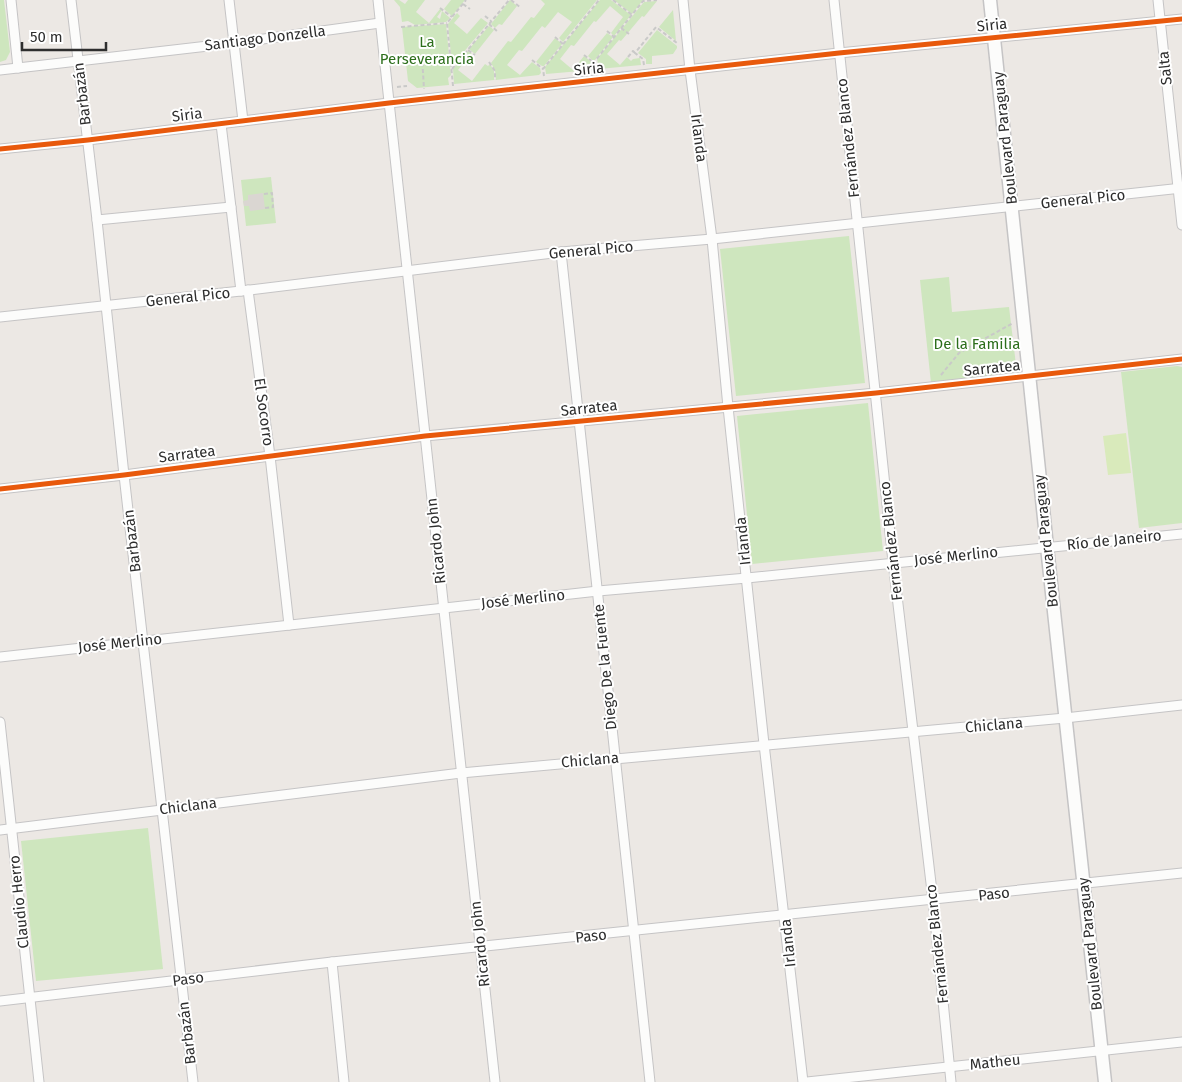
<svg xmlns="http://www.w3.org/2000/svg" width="1182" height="1082" font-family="'Fira Sans',sans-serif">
	<rect width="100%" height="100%" fill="#ece8e4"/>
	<!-- green -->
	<g fill="#cee6be">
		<polygon points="0,0 4,0 10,52 6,60 0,62"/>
		<polygon points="394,0 399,0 405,4 408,0 425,0 416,12 429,23 440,9 442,10 437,17 440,19 442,11 450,18 446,22 415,25 408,21 402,22 400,7"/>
		<polygon points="451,0 465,0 452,16 444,9"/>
		<polygon points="510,0 517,6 502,25 499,24 495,28 491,24"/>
		<polygon points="541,0 597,0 563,42 559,38 572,22 558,12 545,28 542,26 522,51 519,50 507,65 520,75 532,62 540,68 541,73 539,75 496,80 495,70 491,63 508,41 511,42 531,17 534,18 545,4"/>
		<polygon points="600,0 611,0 631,15 614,36 611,33 623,17 610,6 596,22 594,21 574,46 571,45 560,59 573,70 584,56 593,63 592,70 546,74 545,67"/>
		<polygon points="614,0 643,0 632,14"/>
		<polygon points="657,1 644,17 642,16 621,41 619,40 607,54 620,65 627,57 631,61 633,59 640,58 641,65 599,69 597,59 644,2"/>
		<polygon points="673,10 676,41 659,27"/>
		<polygon points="457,13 460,16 454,23 467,34 481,18 488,23 452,66 448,24"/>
		<polygon points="446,24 451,75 448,78 449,85 417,88 408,81 402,27"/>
		<polygon points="489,26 494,30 475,54 469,49"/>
		<polygon points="657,30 677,46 677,48 673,54 652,56 652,64 646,64 646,59 638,53"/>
		<polygon points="607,33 613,37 595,60 592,60 588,56"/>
		<polygon points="555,38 562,44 544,66 542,66 536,62"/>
		<polygon points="468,51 473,55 470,55 458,70 472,81 485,64 488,66 490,64 494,71 494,80 454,84 453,69"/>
		<polygon points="271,177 276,223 246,226 241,180"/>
		<polygon points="849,236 865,383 736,396 720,249"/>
		<polygon points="949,277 952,312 1009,307 1016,365 1014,371 1011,374 931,383 920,280"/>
		<polygon points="1177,366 1182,367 1182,523 1139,528 1121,372"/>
		<polygon points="868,403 883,551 752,564 737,416"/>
		<polygon points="148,828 163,969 36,981 21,841"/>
	</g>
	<!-- pitch -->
	<polygon fill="#d9eabb" points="1126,433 1131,473 1108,475 1103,436"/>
	<!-- plaza -->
	<polygon fill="#dad6d2" points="263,193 265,209 250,211 249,206 244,206 243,201 248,200 248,195"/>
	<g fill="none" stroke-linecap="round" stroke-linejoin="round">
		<defs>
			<g id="street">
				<polyline points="11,0 18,68"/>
				<polyline points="71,0 97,220 124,475 193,1082"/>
				<polyline points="229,0 243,121"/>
				<polyline points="378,0 495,1082"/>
				<polyline points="683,0 690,70 712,239 728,407 764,744 803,1082"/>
				<polyline points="834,0 893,562 933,900 951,1082"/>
				<polyline points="1158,0 1182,225"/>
				<polyline points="0,70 234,43 380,23"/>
				<polyline points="221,124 241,291"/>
				<polyline points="0,149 88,140 389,103 839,53 1182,19"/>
				<polyline points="97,220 231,207"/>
				<path d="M 561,252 C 589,529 622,805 650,1082"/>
				<polyline points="248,290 270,456 289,625"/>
				<polyline points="0,317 241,291 561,252 712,239 1182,188"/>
				<polyline points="0,489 124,475 425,436 876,393 1182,359"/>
				<polyline points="0,657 598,591 747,578 1182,534"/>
				<polyline points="0,722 39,1082"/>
				<polyline points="0,830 461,773 1065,718 1182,705"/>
				<polyline points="332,962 344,1082"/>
				<polyline points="0,1001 332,962 1182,873"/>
				<polyline points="807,1082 1182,1042"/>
			</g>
			<polyline id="secondary" points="990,0 1047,547 1105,1082"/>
		</defs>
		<!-- street casing -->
		<use href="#street" stroke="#c5c4c5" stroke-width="11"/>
		<!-- secondary casing -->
		<use href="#secondary" stroke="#c5c4c5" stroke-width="15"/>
		<!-- path -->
		<g stroke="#c9c9c8" stroke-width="2" stroke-dasharray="4 2.5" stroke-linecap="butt">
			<polyline points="511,0 521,8"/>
			<polyline points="613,0 632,15"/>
			<polyline points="463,4 470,9"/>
			<polyline points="440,8 452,17"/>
			<polyline points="485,16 491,21"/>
			<polyline points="489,24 498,32"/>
			<polyline points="401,27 447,23"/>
			<polyline points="621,28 629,34"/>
			<polyline points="607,31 614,37"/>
			<polyline points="555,37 563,44"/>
			<polyline points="468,50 475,55"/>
			<polyline points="584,55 593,62 595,61"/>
			<polyline points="422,56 424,89"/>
			<polyline points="628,57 633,51 635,53"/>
			<polyline points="532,60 543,69"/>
			<polyline points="489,62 495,71 495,80"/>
			<polyline points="644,65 643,59 635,53 656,27 677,43"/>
			<polyline points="452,69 509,0"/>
			<polyline points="596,71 595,61 643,1 657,0"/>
			<polyline points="544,76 543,69 599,0"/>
			<polyline points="453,86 447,23 466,0"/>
			<polyline points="397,87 407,86"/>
			<polyline points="264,194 272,193 273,207 265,208"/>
			<polyline points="941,375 959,353 1013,323"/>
		</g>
		<!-- street -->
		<use href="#street" stroke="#fcfcfb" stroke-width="9"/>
		<!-- secondary -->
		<use href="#secondary" stroke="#fcfcfb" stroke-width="12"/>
		<defs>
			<g id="cycleway">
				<polyline points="0,149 88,140 389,103 839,53 1182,19"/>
				<polyline points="0,489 124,475 425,436 876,393 1182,359"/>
			</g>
		</defs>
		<!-- cycleway casing -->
		<use href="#cycleway" stroke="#fff" stroke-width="8"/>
		<!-- cycleway -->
		<use href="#cycleway" stroke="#e8590c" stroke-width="5"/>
	</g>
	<g text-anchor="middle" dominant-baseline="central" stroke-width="4" stroke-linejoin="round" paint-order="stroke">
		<!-- street labels -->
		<g font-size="15" fill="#2e2e2e" stroke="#fff">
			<text transform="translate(992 25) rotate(-6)">Siria</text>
			<text transform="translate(265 38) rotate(-7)">Santiago Donzella</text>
			<text transform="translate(1165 68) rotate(-96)">Salta</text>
			<text transform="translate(589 69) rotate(-6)">Siria</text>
			<text transform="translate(82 94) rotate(-97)">Barbazán</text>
			<text transform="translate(187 115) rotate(-7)">Siria</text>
			<text transform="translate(699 138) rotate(83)">Irlanda</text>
			<text transform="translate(848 138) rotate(-96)">Fernández Blanco</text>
			<text transform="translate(1005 138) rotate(-96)">Boulevard Paraguay</text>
			<text transform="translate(1083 199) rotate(-6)">General Pico</text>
			<text transform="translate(591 250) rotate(-5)">General Pico</text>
			<text transform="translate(188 297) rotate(-6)">General Pico</text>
			<text transform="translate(992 368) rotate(-6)">Sarratea</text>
			<text transform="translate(589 408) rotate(-6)">Sarratea</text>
			<text transform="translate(264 412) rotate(82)">El Socorro</text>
			<text transform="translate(187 454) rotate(-7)">Sarratea</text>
			<text transform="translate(1114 540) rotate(-6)">Río de Janeiro</text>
			<text transform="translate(132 541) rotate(-97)">Barbazán</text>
			<text transform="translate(436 541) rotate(-96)">Ricardo John</text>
			<text transform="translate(743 541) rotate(-96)">Irlanda</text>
			<text transform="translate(891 541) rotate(-96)">Fernández Blanco</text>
			<text transform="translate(1046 541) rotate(-96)">Boulevard Paraguay</text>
			<text transform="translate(956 556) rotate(-6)">José Merlino</text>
			<text transform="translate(523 599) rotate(-6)">José Merlino</text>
			<text transform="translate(120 643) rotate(-6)">José Merlino</text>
			<text transform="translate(605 667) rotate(-96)">Diego De la Fuente</text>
			<text transform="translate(994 725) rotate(-5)">Chiclana</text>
			<text transform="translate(590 760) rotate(-5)">Chiclana</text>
			<text transform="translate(188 806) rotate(-7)">Chiclana</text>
			<text transform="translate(994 894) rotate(-6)">Paso</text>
			<text transform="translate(19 902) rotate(-96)">Claudio Herro</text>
			<text transform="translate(591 936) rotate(-6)">Paso</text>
			<text transform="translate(788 943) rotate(-96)">Irlanda</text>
			<text transform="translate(480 944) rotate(-96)">Ricardo John</text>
			<text transform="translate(937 944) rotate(-96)">Fernández Blanco</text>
			<text transform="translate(1090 944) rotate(-96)">Boulevard Paraguay</text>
			<text transform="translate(188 979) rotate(-7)">Paso</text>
			<text transform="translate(187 1033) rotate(-97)">Barbazán</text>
			<text transform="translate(995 1062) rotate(-6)">Matheu</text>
		</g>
		<!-- park labels -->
		<g font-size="15" fill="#2c6e1b" stroke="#fff">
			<text x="427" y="42">La<tspan x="427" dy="17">Perseverancia</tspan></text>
			<text x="977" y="344">De la Familia</text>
		</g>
	</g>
	<!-- scale -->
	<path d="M22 42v8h84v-8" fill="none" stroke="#2e2e2e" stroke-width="2.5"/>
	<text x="30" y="42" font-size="15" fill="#2e2e2e" stroke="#ffffff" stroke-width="4" paint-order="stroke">50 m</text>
</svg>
